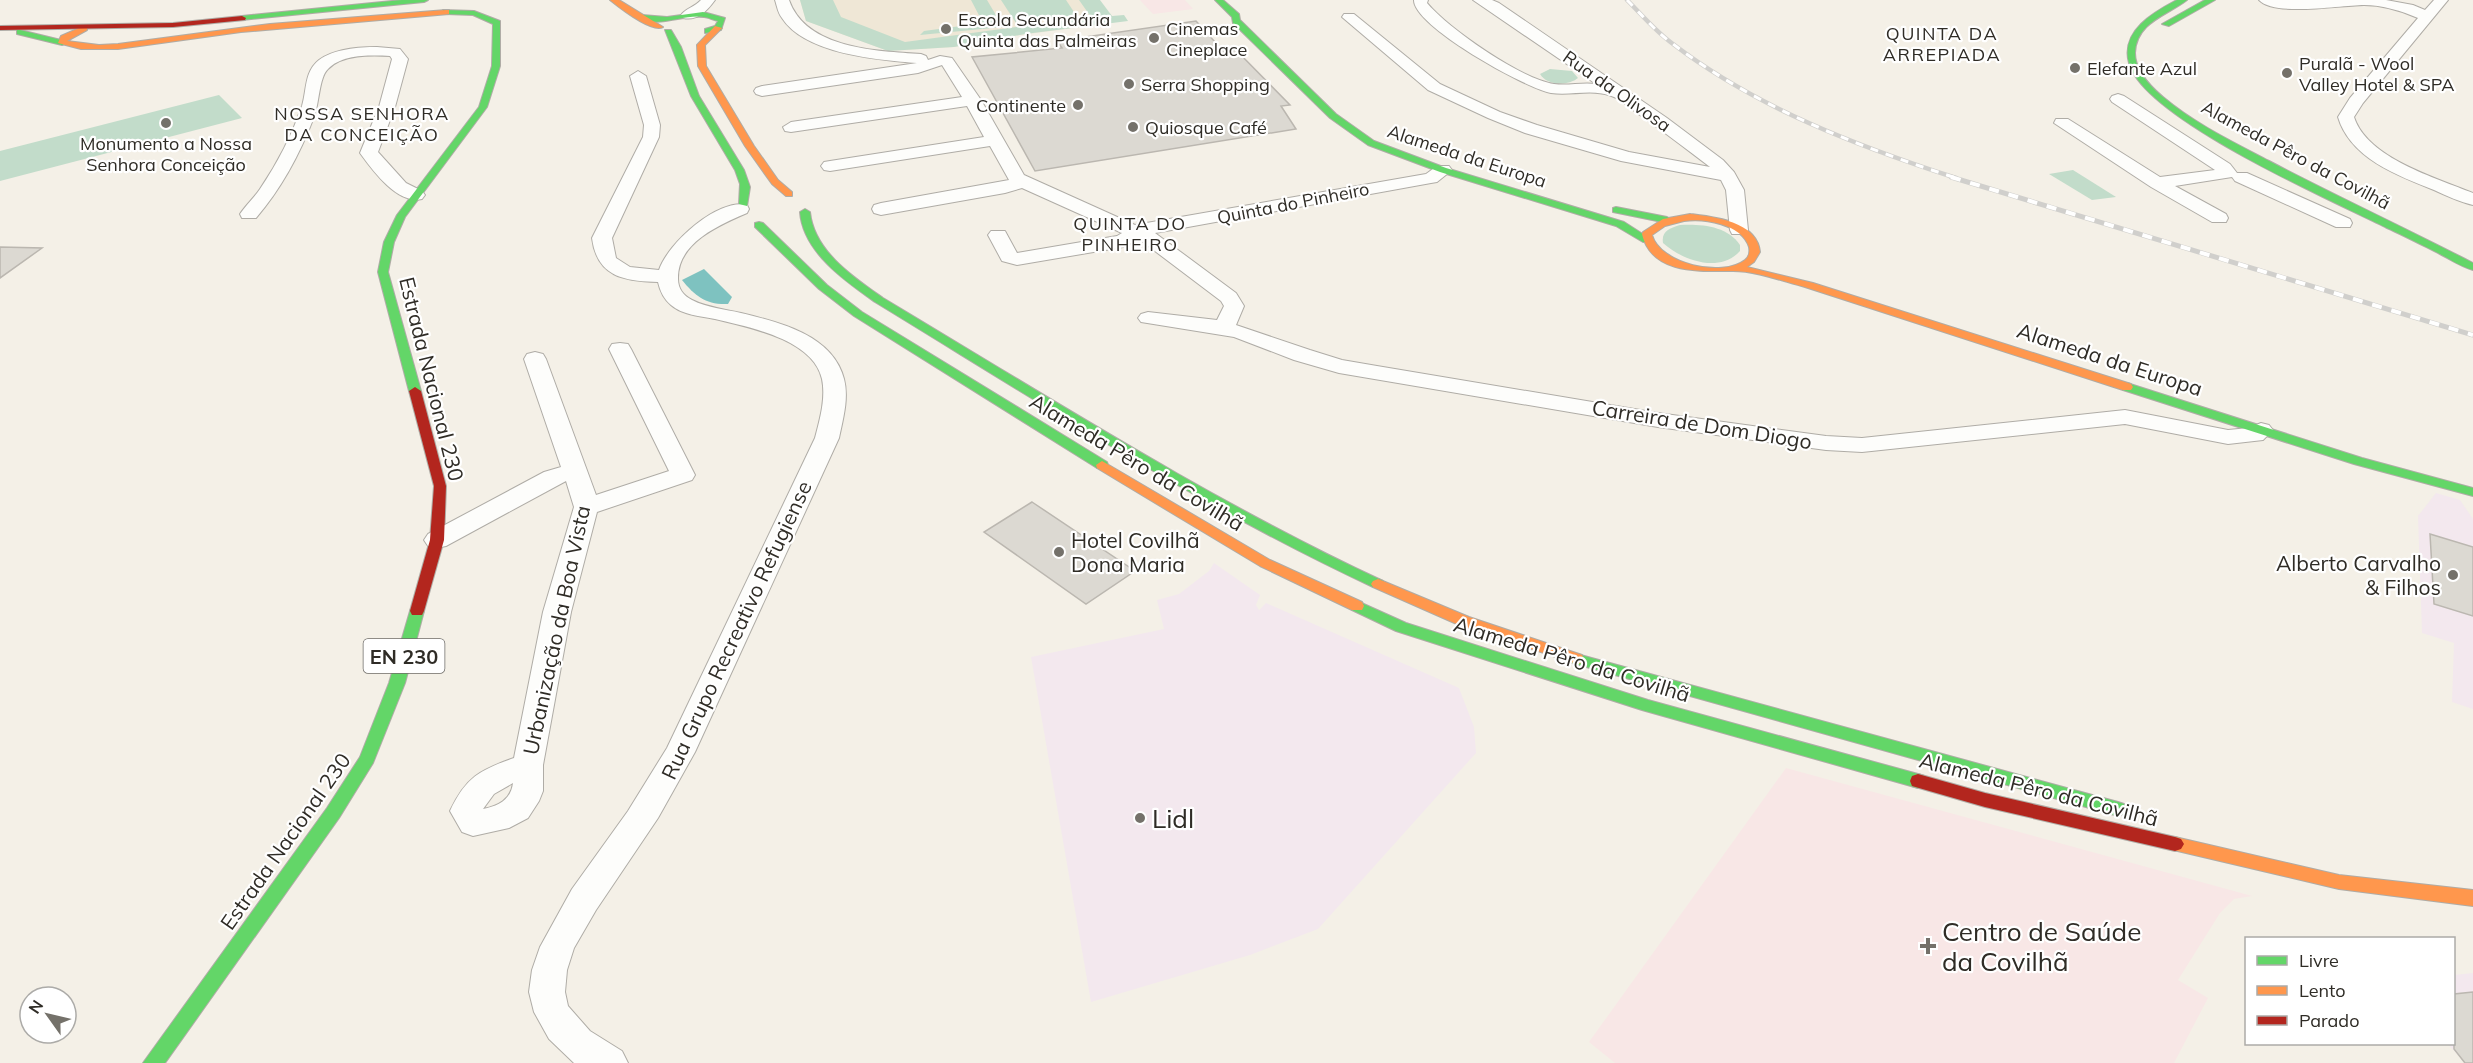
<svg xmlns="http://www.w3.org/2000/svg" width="2473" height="1063" font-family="Mulish,sans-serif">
	<rect width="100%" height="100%" fill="#f4f0e7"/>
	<!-- commercial -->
	<g fill="#f3e8ee">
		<polygon points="2436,493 2460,500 2473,519 2473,709 2452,702 2454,643 2422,633 2418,516"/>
		<polygon points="1214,563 1260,595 1256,605 1259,610 1266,603 1459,688 1474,727 1476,753 1318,929 1250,955 1091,1002 1031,657 1164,629 1157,600 1179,594 1209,571"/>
		<polygon points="2473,973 2473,1063 2465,1063 2448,1044 2454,1044 2454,975"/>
	</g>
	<!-- built -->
	<polygon fill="#efe7d6" points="800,0 1086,0 1105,24 1004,37 1004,39 954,47 888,51 806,21"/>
	<!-- medical -->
	<g fill="#f8e7e6">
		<polygon points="1140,0 1185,0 1193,9 1153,14"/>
		<polygon points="1786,768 2252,896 2234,899 2220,913 2178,980 2208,998 2174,1063 1615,1063 1589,1042"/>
	</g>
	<!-- green -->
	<g fill="#c2dcca">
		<polygon points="800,0 833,0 841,17 905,42 1091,17 1079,0 1100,0 1112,16 1124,15 1128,21 1025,34 954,47 888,51 806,21"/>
		<polygon points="971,0 987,0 1003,27 920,35 924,31 983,23"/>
		<polygon points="1001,0 1066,0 1076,15 1016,23"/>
		<path d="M 1550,69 L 1572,71 L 1578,78 C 1568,86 1547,86 1540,74 Z"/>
		<polygon points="219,95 242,118 0,181 0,151"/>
		<polygon points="2073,170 2116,197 2092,200 2049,174"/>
		<path d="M 1680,225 C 1702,224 1727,226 1740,245 L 1740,251 C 1719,274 1682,260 1663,243 C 1661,231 1670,228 1680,225 Z"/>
	</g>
	<!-- water -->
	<path fill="#7ec2c0" d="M 704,269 L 732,297 L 728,304 C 706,305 695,296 682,280 Z"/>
	<!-- building -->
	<g fill="#dcd9d2" stroke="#bbb7b0" stroke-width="1.5">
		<polygon points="1196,21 1224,52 1236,50 1290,105 1281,106 1296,129 1035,171 972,57 1062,48 1057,41"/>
		<polygon points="0,247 42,248 0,278"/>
		<polygon points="1032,502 1135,571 1086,604 984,532"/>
		<polygon points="2430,534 2473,547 2473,616 2434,604"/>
		<polygon points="2473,992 2473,1063 2465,1063 2454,1049 2454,994"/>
	</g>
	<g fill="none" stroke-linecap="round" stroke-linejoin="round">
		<defs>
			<g id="street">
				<path d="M 701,0 L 715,0 C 707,11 698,21 683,18 L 681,15 C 686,8 695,7 701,0 Z"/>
				<path d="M 775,0 L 789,0 C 806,49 877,51 921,54 L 926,56 L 928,60 L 940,56 L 952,58 L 981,100 L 1024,175 L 1135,225 L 1426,174 L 1437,166 L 1449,166 L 1452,170 L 1437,182 L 1431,183 L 1155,233 L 1236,293 L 1244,306 L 1236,325 L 1310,350 L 1342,360 L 1377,366 L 1658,413 L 1826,436 L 1862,438 L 2125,410 L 2228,430 L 2249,428 L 2261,423 L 2269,425 L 2273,430 L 2263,440 L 2228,444 L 2125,424 L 1862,452 L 1826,450 L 1658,427 L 1339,373 L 1294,360 L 1234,337 L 1141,322 L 1138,318 L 1141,314 L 1148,312 L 1217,320 L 1224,306 L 1221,301 L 1139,239 L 1123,247 L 1017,265 L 1002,261 L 988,235 L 991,231 L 1005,231 L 1017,253 L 1117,236 L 1122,233 L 1022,188 L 1005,193 L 881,215 L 874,213 L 872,209 L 874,205 L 881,203 L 1009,180 L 990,146 L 830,171 L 824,170 L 821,166 L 824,162 L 830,161 L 984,137 L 967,106 L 791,132 L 785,131 L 783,127 L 791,122 L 962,97 L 942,65 L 918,73 L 762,96 L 756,94 L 754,91 L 756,88 L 762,86 L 917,63 C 878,60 805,54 782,18 C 778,13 777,6 775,0 Z"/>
				<path d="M 1414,0 L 1428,0 L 1427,3 C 1449,29 1521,79 1554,84 C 1568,86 1582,82 1596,84 L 1473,0 L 1492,0 L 1499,3 L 1667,118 L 1723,160 L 1734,172 L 1744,190 L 1748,230 L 1746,234 L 1732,234 L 1730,230 L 1726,190 L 1721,180 L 1621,161 L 1525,133 L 1488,118 L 1428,90 L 1342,17 L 1344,14 L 1354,14 L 1440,84 L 1500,112 L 1537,125 L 1629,152 L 1710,167 C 1686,149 1662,130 1637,113 C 1630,108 1622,100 1614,97 C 1593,88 1572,96 1551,93 C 1525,88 1413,26 1414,0 Z"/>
				<path d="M 2259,0 L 2386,0 L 2413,5 L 2425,10 L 2434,0 L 2448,0 L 2363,103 L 2354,117 C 2367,158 2436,178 2473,193 L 2473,205 C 2460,202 2447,196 2434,190 C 2398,176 2350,158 2338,117 L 2350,98 L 2418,18 C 2402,11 2382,5 2364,5 C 2342,5 2275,17 2259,0 Z"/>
				<path d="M 377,47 L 400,49 L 408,59 L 395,107 L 378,152 L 406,183 L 422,191 L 425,195 L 422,199 C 398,205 373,171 360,153 L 379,107 L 392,59 L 390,56 C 371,55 342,54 328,69 C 319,77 319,105 314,117 C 300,154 281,189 256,218 L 242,218 L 240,214 C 246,205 254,198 260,189 C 277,164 292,135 302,106 C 307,90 304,72 319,60 C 334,49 358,47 377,47 Z"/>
				<path d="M 638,71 L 646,76 L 660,125 L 659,137 L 612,238 L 616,258 L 630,267 L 659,270 C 668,243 718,198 747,205 L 749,209 L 747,213 C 719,225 677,243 678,279 C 678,289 684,296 692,300 C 707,308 725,309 741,313 C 779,322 833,335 844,379 C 849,398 843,419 839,438 L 695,752 L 658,818 L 596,910 L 574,948 L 567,970 L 565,992 L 568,1006 L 590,1031 L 622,1051 L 628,1063 L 574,1063 L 549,1039 L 534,1012 L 529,992 L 532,970 L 540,947 L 572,889 L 628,811 L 667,748 L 815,438 C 820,419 826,398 822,379 C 813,339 748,327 715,319 C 701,316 682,315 671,305 C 664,299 660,291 658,282 C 624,281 597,277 592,238 L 643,137 L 644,125 L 630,76 Z"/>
				<polygon points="2118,94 2124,96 2230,164 2237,173 2247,173 2350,219 2352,223 2350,227 2336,227 2235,181 2232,177 2175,186 2226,214 2228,218 2226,222 2212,222 2151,187 2054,123 2056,119 2068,119 2160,177 2215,170 2112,102 2110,99 2112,96"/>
				<path d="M 620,343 L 628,344 L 631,349 L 695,475 L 692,480 L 597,512 L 571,612 L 543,765 L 543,791 L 539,801 L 528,818 L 509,828 L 473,836 L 462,832 L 450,811 C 466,777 480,770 514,758 L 543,612 L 574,507 L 566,481 L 446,546 L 437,548 L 428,546 L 424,540 L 428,534 L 544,472 L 561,467 L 524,359 L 527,354 L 535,352 L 543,354 L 546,359 L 596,495 L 669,471 L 609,349 L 612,344 ZM 513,783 C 511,800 498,806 483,809 L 494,794 Z"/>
			</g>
			<g id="fast">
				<polygon points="402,0 428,0 424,2 242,20 238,18 242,16"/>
				<polygon points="1215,0 1223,0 1239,14 1240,20 1336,114 1374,141 1446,168 1624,222 1652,240 1651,242 1643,242 1616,226 1440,172 1368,145 1330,118 1233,23 1232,17"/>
				<path d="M 2177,0 L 2187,0 C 2168,15 2136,22 2135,53 C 2135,71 2150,86 2163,97 C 2195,124 2233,142 2269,161 C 2336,196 2405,228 2473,263 L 2473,270 C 2462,267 2451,260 2440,254 C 2422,245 2405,236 2387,228 C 2333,201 2143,118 2129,63 C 2120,31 2154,12 2177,0 Z"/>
				<polygon points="2205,0 2215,0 2169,26 2162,24"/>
				<polygon points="443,10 474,11 500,21 500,66 487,107 405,217 394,242 388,272 421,391 415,395 409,391 378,272 384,242 397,215 479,107 492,66 493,24 473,15 446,14 443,14"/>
				<path d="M 703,12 L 725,18 L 721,30 L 705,33 L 705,29 L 715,26 L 718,21 C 713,20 708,17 704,17 C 683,14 658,29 638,17 L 642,15 L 667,17 Z"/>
				<polygon points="20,30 65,41 66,43 62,45 17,34 17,30"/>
				<polygon points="665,30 671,30 681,47 699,96 744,170 750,187 747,206 739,204 740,184 735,170 691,96"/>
				<polygon points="1616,207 1667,217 1672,220 1667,223 1613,212 1613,208"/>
				<path d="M 805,209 L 810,212 C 814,251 853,277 883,298 C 1047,396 1209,500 1383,581 L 1385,584 L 1383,587 L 1373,587 C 1199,506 1039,402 875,302 C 845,281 803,252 800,212 Z"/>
				<polygon points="759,222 763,223 827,285 862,312 1107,462 1108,465 1107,468 1097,468 854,316 819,289 755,227 755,223"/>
				<polygon points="2127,383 2362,458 2473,488 2473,496 2354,464 2123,390 2121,387"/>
				<polygon points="1357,601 1406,623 1648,700 1918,774 1924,776 1926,781 1924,786 1918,788 1642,710 1396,631 1352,610 1350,606 1352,602"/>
				<polygon points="417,606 422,607 424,611 405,683 373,763 339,818 165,1063 143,1063 327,808 360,757 389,683 410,611 412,607"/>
				<polygon points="1577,654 2118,802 2124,804 2126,809 2124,814 2118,816 1572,663 1570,659 1572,655"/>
			</g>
			<g id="slow">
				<path d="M 610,0 L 619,0 L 663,27 C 652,33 620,8 610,0 Z"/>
				<polygon points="446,10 449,10 449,14 241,32 118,49 81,49 58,43 61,36 84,26 87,26 87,30 67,41 99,45 118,44 270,24"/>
				<polygon points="715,26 722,28 705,45 706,66 754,146 778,180 792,192 792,196 786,196 772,184 745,146 698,66 697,45"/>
				<path d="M 1690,214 C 1714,217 1757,221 1760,252 L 1754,262 L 1747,267 L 1813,283 L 2131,384 L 2133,387 L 2131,390 L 2123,390 L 1805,287 C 1782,281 1756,271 1733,271 C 1700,271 1652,275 1642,234 L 1643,232 L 1663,219 ZM 1684,221 C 1703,218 1742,224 1749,247 C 1750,252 1749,257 1745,260 C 1722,278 1660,264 1652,235 L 1665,226 Z"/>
				<polygon points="1102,461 1270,560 1362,602 1364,606 1362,610 1352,610 1260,566 1097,468 1096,465"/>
				<polygon points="1378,579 1469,617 1582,655 1584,659 1582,663 1577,664 1459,625 1373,587 1371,584 1373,581"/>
				<polygon points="2175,837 2339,875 2473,890 2473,906 2339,889 2169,849 2166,844 2169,839"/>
			</g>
			<g id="jam">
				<polygon points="242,16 246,18 245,20 173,27 0,30 0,26 173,23"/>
				<polygon points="415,387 421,391 446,486 444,540 424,611 422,615 412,615 410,611 430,540 434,486 409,391"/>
				<polygon points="1918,774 1985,793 2175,837 2181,839 2184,844 2181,849 2175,851 1985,807 1912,786 1910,781 1912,776"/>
			</g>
		</defs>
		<!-- street casing -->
		<use href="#street" stroke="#afaca6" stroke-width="2"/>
		<!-- fast casing -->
		<use href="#fast" stroke="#afaca6" stroke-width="2"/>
		<!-- slow casing -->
		<use href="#slow" stroke="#afaca6" stroke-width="2"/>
		<!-- jam casing -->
		<use href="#jam" stroke="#afaca6" stroke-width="2"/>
		<!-- street -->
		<use href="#street" fill="#fdfdfb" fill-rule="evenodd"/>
		<!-- fast -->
		<use href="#fast" fill="#63d668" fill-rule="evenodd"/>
		<!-- slow -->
		<use href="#slow" fill="#ff974d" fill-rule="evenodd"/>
		<!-- jam -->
		<use href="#jam" fill="#b3261e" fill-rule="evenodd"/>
		<defs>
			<path id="rail-far1" d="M 1627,0 C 1642,15 1656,32 1673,44 C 1757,108 1857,146 1956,178"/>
			<polyline id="rail" points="1951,177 2473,335"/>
		</defs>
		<!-- rail-far1 casing -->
		<use href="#rail-far1" stroke="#d0cfcc" stroke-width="4.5"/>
		<!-- rail casing -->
		<use href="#rail" stroke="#d0cfcc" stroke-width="5"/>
		<!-- rail-far1 -->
		<use href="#rail-far1" stroke="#fff" stroke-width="3" stroke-dasharray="8" stroke-linecap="butt"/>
		<!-- rail -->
		<use href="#rail" stroke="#fff" stroke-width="4" stroke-dasharray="10" stroke-linecap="butt"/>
	</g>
	<!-- markers -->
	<g fill="#74716a" stroke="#fff" stroke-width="2">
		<circle cx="946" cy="29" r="6"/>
		<circle cx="1154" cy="38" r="6"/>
		<circle cx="2075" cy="68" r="6"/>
		<circle cx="2287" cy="73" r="6"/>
		<circle cx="1129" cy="84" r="6"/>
		<circle cx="1078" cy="105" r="6"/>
		<circle cx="166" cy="123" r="6"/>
		<circle cx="1133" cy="127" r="6"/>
		<circle cx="1059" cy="552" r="6"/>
		<circle cx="2453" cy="575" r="6"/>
		<circle cx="1140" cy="818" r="6"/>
		<path d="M1925 937h6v6h6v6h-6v6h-6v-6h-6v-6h6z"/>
	</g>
	<g text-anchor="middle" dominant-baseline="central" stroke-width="4.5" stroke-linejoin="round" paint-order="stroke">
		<!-- far-poi labels -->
		<g font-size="18" fill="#2f2c26" stroke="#fff" text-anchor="start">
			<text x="958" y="19">Escola Secundária<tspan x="958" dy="21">Quinta das Palmeiras</tspan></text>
			<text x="1166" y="28">Cinemas<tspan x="1166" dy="21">Cineplace</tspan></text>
			<text x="2299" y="63">Puralã - Wool<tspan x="2299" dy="21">Valley Hotel &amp; SPA</tspan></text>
			<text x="2087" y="68">Elefante Azul</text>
			<text x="1141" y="84">Serra Shopping</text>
			<text x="1066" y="105" text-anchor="end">Continente</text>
			<text x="1145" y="127">Quiosque Café</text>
			<text x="166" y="143" text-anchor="middle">Monumento a Nossa<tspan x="166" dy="21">Senhora Conceição</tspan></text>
		</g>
		<!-- far-neighbourhood labels -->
		<g font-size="18" letter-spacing="1.5" fill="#2f2c26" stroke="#fff">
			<text x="1942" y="33">QUINTA DA<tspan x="1942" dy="21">ARREPIADA</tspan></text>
			<text x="362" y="113">NOSSA SENHORA<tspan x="362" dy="21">DA CONCEIÇÃO</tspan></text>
			<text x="1130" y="223">QUINTA DO<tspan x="1130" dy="21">PINHEIRO</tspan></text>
		</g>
		<!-- far-street labels -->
		<g font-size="18" fill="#2f2c26" stroke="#fff">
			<text transform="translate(1617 91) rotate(35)">Rua da Olivosa</text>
			<text transform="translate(2296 155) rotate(28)">Alameda Pêro da Covilhã</text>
			<text transform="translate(1467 156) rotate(18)">Alameda da Europa</text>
			<text transform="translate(1293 203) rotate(-11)">Quinta do Pinheiro</text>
		</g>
		<!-- shield labels -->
		<rect fill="#fff" stroke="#6d6b67" stroke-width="1.5" x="363.5" y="639" width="81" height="34" rx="4.5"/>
		<g font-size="20" font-weight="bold" fill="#2f2c26">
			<text x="404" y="656">EN 230</text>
		</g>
		<!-- street labels -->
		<g font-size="21" fill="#2f2c26" stroke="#fff">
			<text transform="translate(2110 359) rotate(18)">Alameda da Europa</text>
			<text transform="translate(432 379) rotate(76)">Estrada Nacional 230</text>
			<text transform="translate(1702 424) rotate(9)">Carreira de Dom Diogo</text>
			<text transform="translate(1137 462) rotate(31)">Alameda Pêro da Covilhã</text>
			<text transform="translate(556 630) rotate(-78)">Urbanização da Boa Vista</text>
			<text transform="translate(736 630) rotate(-65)">Rua Grupo Recreativo Refugiense</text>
			<text transform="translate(1572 659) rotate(17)">Alameda Pêro da Covilhã</text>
			<text transform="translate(2039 789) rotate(14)">Alameda Pêro da Covilhã</text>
			<text transform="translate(285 841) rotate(-55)">Estrada Nacional 230</text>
		</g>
		<!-- poi labels -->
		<g font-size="21" fill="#2f2c26" stroke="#fff" text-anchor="start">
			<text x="1071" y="540">Hotel Covilhã<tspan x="1071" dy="24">Dona Maria</tspan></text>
			<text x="2441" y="563" text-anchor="end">Alberto Carvalho<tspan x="2441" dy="24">&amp; Filhos</tspan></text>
		</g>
		<!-- near-poi labels -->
		<g font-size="26" fill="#2f2c26" stroke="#fff" text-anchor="start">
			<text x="1152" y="818">Lidl</text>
			<text x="1942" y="931">Centro de Saúde<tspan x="1942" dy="30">da Covilhã</tspan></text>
		</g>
	</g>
	<!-- legend -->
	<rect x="2245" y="937" width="210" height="108" fill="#ffffff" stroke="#acaba8" stroke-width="1.5"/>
	<rect x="2257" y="956" width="30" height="9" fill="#63d668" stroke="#acaba8" stroke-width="1.5"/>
	<text x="2299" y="967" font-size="18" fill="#2f2c26">Livre</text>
	<rect x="2257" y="986" width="30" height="9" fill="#ff974d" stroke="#acaba8" stroke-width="1.5"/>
	<text x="2299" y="997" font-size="18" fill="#2f2c26">Lento</text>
	<rect x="2257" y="1016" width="30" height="9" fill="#b3261e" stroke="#acaba8" stroke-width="1.5"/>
	<text x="2299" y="1027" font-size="18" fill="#2f2c26">Parado</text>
	<!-- north arrow -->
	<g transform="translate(48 1015) rotate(304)"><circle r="28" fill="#ffffff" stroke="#acaba8" stroke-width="1.5"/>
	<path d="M0-4.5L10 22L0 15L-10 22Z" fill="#74716a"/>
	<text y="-9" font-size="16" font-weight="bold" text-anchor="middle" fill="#2f2c26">N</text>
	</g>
</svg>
